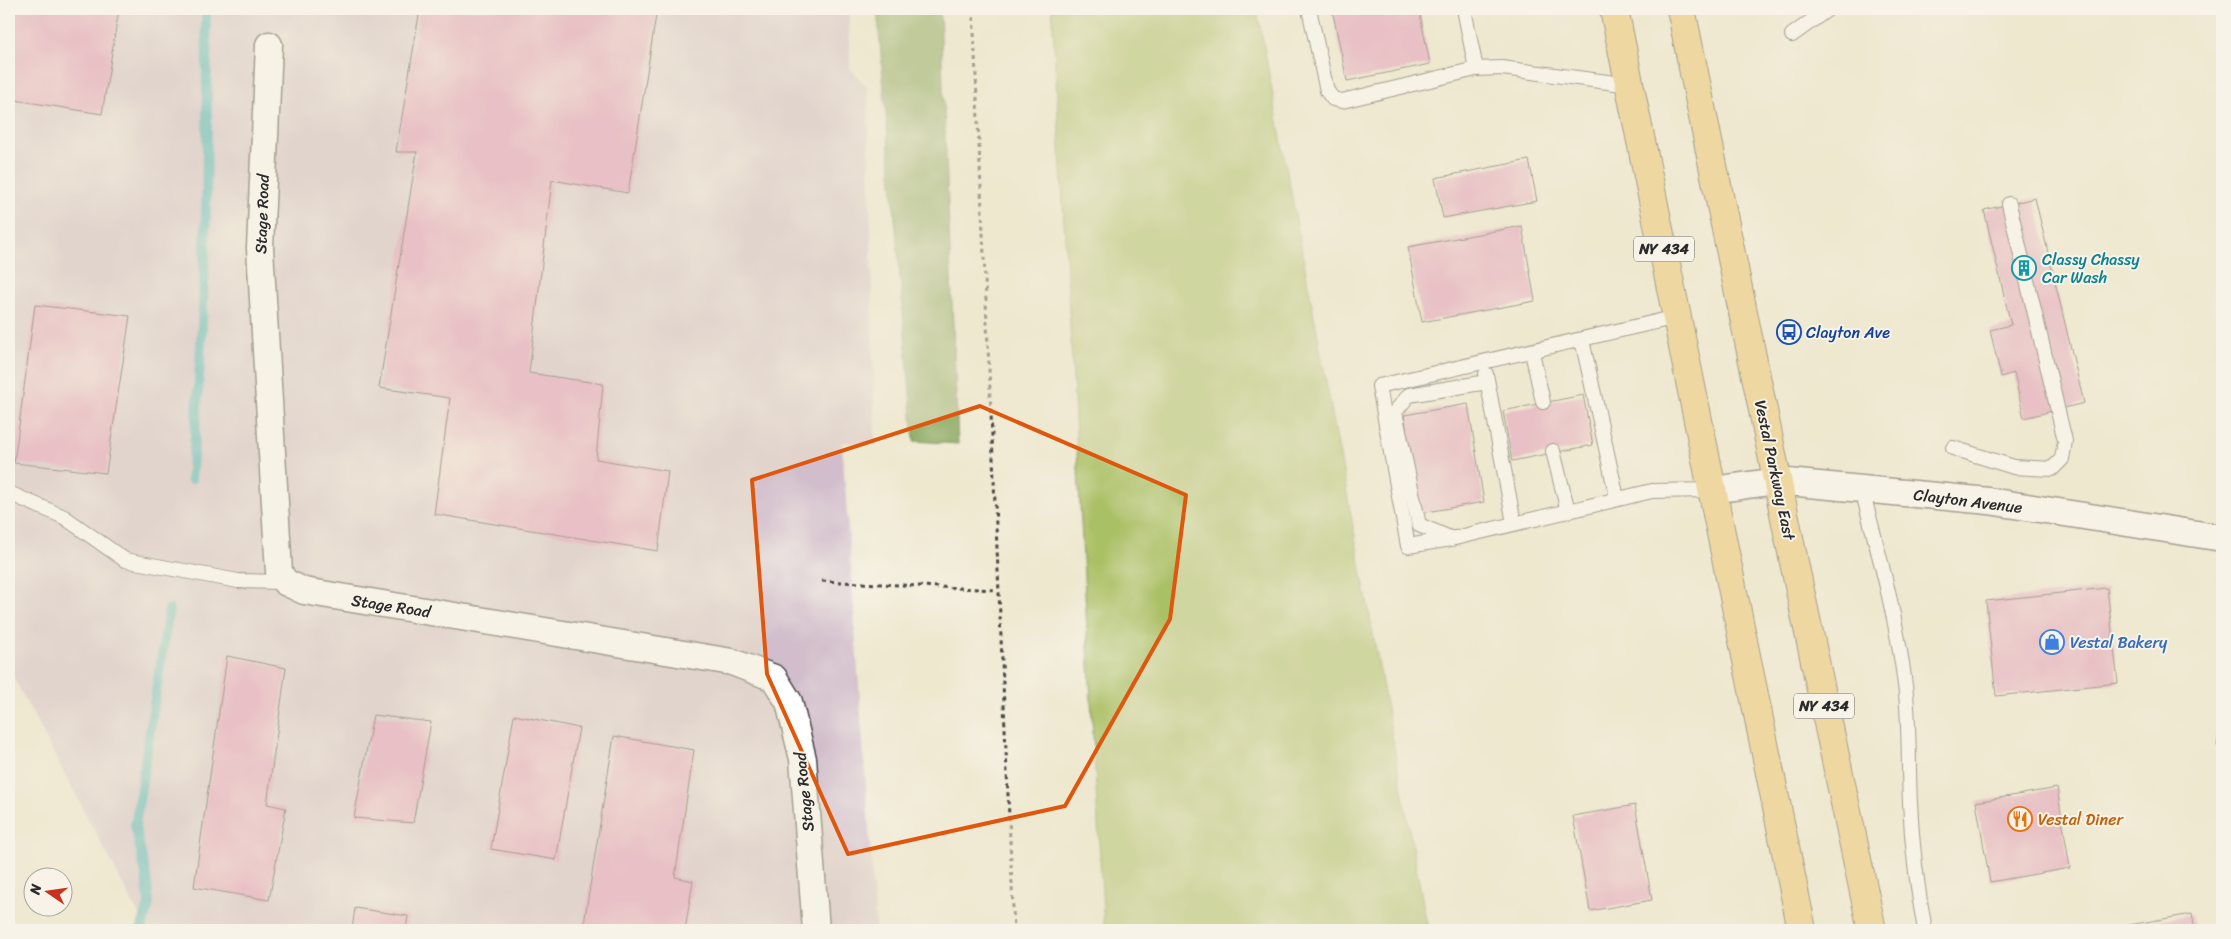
<svg xmlns="http://www.w3.org/2000/svg" width="2231" height="939" font-family="Sriracha,sans-serif">
	<rect width="100%" height="100%" fill="#f7f3e8"/>
	<filter id="ink" filterUnits="userSpaceOnUse"><feTurbulence type="fractalNoise" baseFrequency=".02" numOctaves="2"/><feDisplacementMap in="SourceGraphic" scale="10" xChannelSelector="R" yChannelSelector="G"/><feConvolveMatrix kernelMatrix="1 2 1 2 8 2 1 2 1" color-interpolation-filters="sRGB"/></filter>
	<filter id="wash" filterUnits="userSpaceOnUse"><feTurbulence type="fractalNoise" baseFrequency=".0096" numOctaves="4" result="noise"/><feDisplacementMap in="SourceGraphic" scale="20" xChannelSelector="R" yChannelSelector="G"/><feGaussianBlur stdDeviation="1.12" result="paint"/><feColorMatrix in="noise" values="0 0 0 0 0 0 0 0 0 0 0 0 0 0 0 0 0 1.4 0 .05"/><feComposite in="paint" operator="in"/></filter>
	<g filter="url(#wash)">
		<rect width="100%" height="100%" fill="#eee8cf"/>
		<!-- industrial -->
		<polygon fill="#d1bdcb" points="9,9 849,9 850,68 868,89 875,445 842,442 876,930 147,930 9,669"/>
		<!-- green -->
		<polygon fill="#aac065" stroke="#6a7648" points="1052,9 1257,9 1428,930 1104,930"/>
		<!-- forest -->
		<polygon fill="#87a65a" stroke="#596842" points="877,9 940,9 958,444 914,441"/>
		<g fill="none" stroke-linecap="round" stroke-linejoin="round">
			<!-- stream -->
			<g stroke="#3eafb6" stroke-width="10">
				<path d="M 191,479 C 206,323 209,166 206,9"/>
				<polyline points="141,930 149,904 146,876 135,826 169,609"/>
			</g>
		</g>
		<g id="blocks">
			<!-- building -->
			<g fill="#e191b8">
				<polygon points="9,9 119,9 102,114 9,99"/>
				<polygon points="420,9 657,9 628,193 552,180 529,373 603,384 596,459 668,471 658,551 434,514 450,398 379,388 417,152 396,152"/>
				<polygon points="1332,9 1419,9 1430,64 1347,81"/>
				<polygon points="1529,160 1537,201 1443,218 1435,178"/>
				<polygon points="2035,198 2084,403 2024,418 2014,373 2001,377 1990,330 2011,325 1984,210"/>
				<polygon points="1522,226 1535,301 1422,322 1408,247"/>
				<polygon points="35,305 130,316 106,473 14,463"/>
				<polygon points="1583,395 1593,445 1512,461 1503,411"/>
				<polygon points="1468,404 1484,502 1421,513 1404,415"/>
				<polygon points="2107,588 2118,683 1996,696 1986,601"/>
				<polygon points="227,656 286,668 267,804 286,808 269,900 194,887"/>
				<polygon points="373,715 431,722 413,823 354,818"/>
				<polygon points="514,715 579,728 556,860 491,849"/>
				<polygon points="2221,717 2222,717 2222,747 2217,746"/>
				<polygon points="614,736 694,750 675,877 693,881 685,930 583,930"/>
				<polygon points="2057,788 2070,868 1990,882 1976,802"/>
				<polygon points="1635,805 1652,900 1590,911 1573,816"/>
				<polygon points="355,908 408,916 406,930 352,930"/>
				<polygon points="2192,914 2195,930 2106,930 2106,929"/>
			</g>
		</g>
	</g>
	<g filter="url(#ink)">
		<use href="#blocks" fill-opacity="0" stroke="#484744" stroke-width="1"/>
		<g fill="none" stroke-linecap="round" stroke-linejoin="round">
			<defs>
				<g id="lane">
					<polyline points="1309,9 1327,91 1333,99 1342,101 1476,69 1502,68 1630,85"/>
					<polyline points="1464,9 1476,69"/>
					<polyline points="1792,35 1828,9"/>
					<polyline points="1677,317 1379,386 1408,546 1451,539 1652,491 1713,490"/>
					<polyline points="1582,340 1617,498"/>
					<polyline points="1532,352 1543,402"/>
					<polyline points="1486,374 1514,523"/>
					<polyline points="1953,448 2014,467 2052,469 2062,459 2065,441 2009,204"/>
					<polyline points="1553,451 1568,511"/>
					<path d="M 1862,490 C 1879,554 1897,619 1905,685 C 1910,724 1908,763 1910,803 C 1912,846 1917,888 1925,930"/>
					<polyline points="9,493 64,517 125,560 238,581 285,582"/>
					<polyline points="1450,538 1419,525 1395,412 1409,395 1487,382"/>
				</g>
				<g id="street">
					<polyline points="269,45 260,248 279,572 285,582 304,591 732,662 774,678 789,702 803,759 816,930"/>
					<polyline points="1713,490 1777,481 1989,501 2222,538"/>
				</g>
				<g id="primary">
					<polyline points="1614,9 1802,930"/>
					<polyline points="1681,9 1795,567 1872,930"/>
				</g>
			</defs>
			<!-- lane casing -->
			<use href="#lane" stroke="#484744" stroke-width="16"/>
			<!-- street casing -->
			<use href="#street" stroke="#484744" stroke-width="29"/>
			<!-- primary casing -->
			<use href="#primary" stroke="#484744" stroke-width="30"/>
			<!-- path -->
			<g stroke="#484744" stroke-width="3" stroke-dasharray="4 4" stroke-linecap="butt">
				<polyline points="973,9 1014,930"/>
				<polyline points="822,581 997,590"/>
			</g>
			<!-- lane -->
			<use href="#lane" stroke="#fff" stroke-width="14"/>
			<!-- street -->
			<use href="#street" stroke="#fff" stroke-width="26"/>
			<!-- primary -->
			<use href="#primary" stroke="#efc469" stroke-width="28"/>
		</g>
	</g>
	<!-- marked area -->
	<path d="M0 0H2231V939H0ZM 980,406 L 1186,495 L 1170,619 L 1065,806 L 848,854 L 767,674 L 752,480 Z" fill="#eee8cf" fill-opacity=".55" fill-rule="evenodd"/>
	<path fill="none" stroke="#df570e" stroke-width="4" stroke-linejoin="round" d="M 980,406 L 1186,495 L 1170,619 L 1065,806 L 848,854 L 767,674 L 752,480 Z"/>
	<!-- icons -->
	<defs>
		<symbol id="building-ring" viewBox="-11 -11 22 22"><circle r="9.5" fill="#f7f3e8" stroke="#0f9aa8" stroke-width="1.5"/><path d="M-4-6H4V6H1V3H-1V6H-4ZM-2.5-4.3h1.7v1.8h-1.7ZM.8-4.3h1.7v1.8H.8ZM-2.5-1h1.7V.8h-1.7ZM.8-1h1.7V.8H.8Z" fill="#0f9aa8"/></symbol>
		<symbol id="bus-ring" viewBox="-11 -11 22 22"><circle r="9.5" fill="#f7f3e8" stroke="#1a4fb4" stroke-width="1.5"/><path d="M-5-6H5V4H4V6H2V4H-2V6H-4V4H-5ZM-3.5-4V0h7V-4ZM-3.5 1.2v1.5H-2V1.2ZM2 1.2v1.5H3.5V1.2Z" fill="#1a4fb4"/></symbol>
		<symbol id="shop-ring" viewBox="-11 -11 22 22"><circle r="9.5" fill="#f7f3e8" stroke="#3f7fe0" stroke-width="1.5"/><path d="M-5-2.5h2.3a2.7 3.5 0 0 1 5.4 0H5L5.5 6h-11ZM-1.5-2.5h3a1.5 2.3 0 0 0-3 0Z" fill="#3f7fe0"/></symbol>
		<symbol id="restaurant-ring" viewBox="-11 -11 22 22"><circle r="9.5" fill="#f7f3e8" stroke="#e8710a" stroke-width="1.5"/><path d="M-5-6h1v4h1v-4h1v4h1v-4h1v5L-1.5 .5V6h-2V.5L-5-1ZM5-6V6H3V1.5H1.5Q1.5-4 5-6Z" fill="#e8710a"/></symbol>
	</defs>
	<g fill-rule="evenodd">
		<use href="#building-ring" x="2010" y="254" width="28" height="28"/>
		<use href="#bus-ring" x="1775" y="318" width="28" height="28"/>
		<use href="#shop-ring" x="2038" y="628" width="28" height="28"/>
		<use href="#restaurant-ring" x="2006" y="805" width="28" height="28"/>
	</g>
	<g text-anchor="middle" dominant-baseline="central" stroke-width="4" stroke-linejoin="round" paint-order="stroke">
		<!-- shield labels -->
		<g fill="#f7f3e8" stroke="#686764" stroke-width="1">
			<rect x="1634" y="236.5" width="60" height="25" rx="4"/>
			<rect x="1794" y="693.5" width="60" height="25" rx="4"/>
		</g>
		<g font-size="15" font-weight="bold" fill="#2b2b2b">
			<text x="1664" y="249">NY 434</text>
			<text x="1824" y="706">NY 434</text>
		</g>
		<!-- street labels -->
		<g font-size="16" fill="#2b2b2b" stroke="#f7f3e8">
			<text transform="translate(262 214) rotate(-88)">Stage Road</text>
			<text transform="translate(1775 470) rotate(78)">Vestal Parkway East</text>
			<text transform="translate(1968 501) rotate(7)">Clayton Avenue</text>
			<text transform="translate(391 606) rotate(9)">Stage Road</text>
			<text transform="translate(804 792) rotate(-96)">Stage Road</text>
		</g>
		<!-- culture labels -->
		<g font-size="16" fill="#0d838f" stroke="#f7f3e8" text-anchor="start">
			<text x="2042" y="259">Classy Chassy<tspan x="2042" dy="18">Car Wash</tspan></text>
		</g>
		<!-- transit labels -->
		<g font-size="16" fill="#164399" stroke="#f7f3e8" text-anchor="start">
			<text x="1806" y="332">Clayton Ave</text>
		</g>
		<!-- shop labels -->
		<g font-size="16" fill="#366cbe" stroke="#f7f3e8" text-anchor="start">
			<text x="2070" y="642">Vestal Bakery</text>
		</g>
		<!-- food labels -->
		<g font-size="16" fill="#c56008" stroke="#f7f3e8" text-anchor="start">
			<text x="2038" y="819">Vestal Diner</text>
		</g>
	</g>
	<!-- margin -->
	<rect width="2231" height="939" fill="none" stroke="#f7f3e8" stroke-width="30"/>
	<!-- north arrow -->
	<g transform="translate(48 892) rotate(283)"><circle r="24" fill="#f7f3e8" stroke="#a5a39c"/>
	<path d="M0-4L9 19L0 12L-9 19Z" fill="#c8321e"/>
	<text y="-8" font-size="14" font-weight="bold" text-anchor="middle" fill="#2b2b2b">N</text>
	</g>
</svg>
